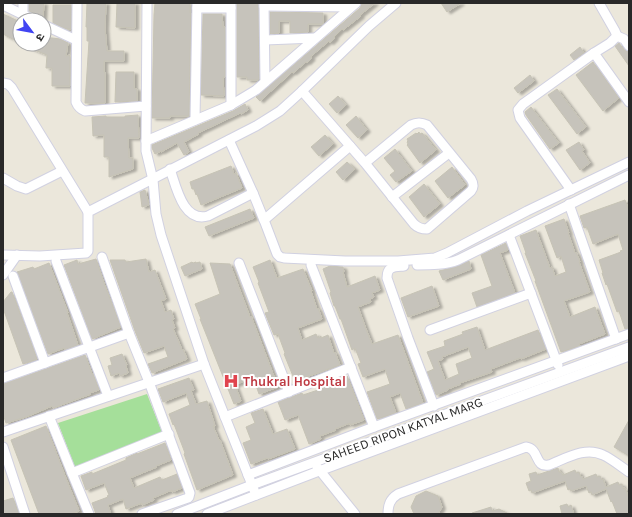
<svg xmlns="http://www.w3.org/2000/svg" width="632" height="517" font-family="Karla,'Noto Sans Devanagari',sans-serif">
	<defs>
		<filter id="shadow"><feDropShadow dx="3.5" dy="2" stdDeviation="1" flood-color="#0004"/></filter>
	</defs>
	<rect width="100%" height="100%" fill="#ebe7db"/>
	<!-- green -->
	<polygon fill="#a5df9a" points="147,394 162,432 75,467 58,423"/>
	<!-- building -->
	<g fill="#c6c3bb" stroke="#c6c3b5" fill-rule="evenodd" filter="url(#shadow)">
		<polygon points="29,3 44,3 43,19 40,19 37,15 29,11"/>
		<polygon points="87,3 106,3 105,28 107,51 124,51 124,61 104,61 104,72 105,72 105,103 85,103 89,41 87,41 87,27 86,27"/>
		<polygon points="117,3 135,3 135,28 116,27"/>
		<polygon points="155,3 190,3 190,13 191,13 189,116 170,116 170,118 152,118 154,15"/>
		<polygon points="237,3 258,3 259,79 258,80 247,80 247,77 237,77"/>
		<polygon points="362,3 375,3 360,15 361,16 343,30 342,29 334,37 335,38 330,43 329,41 310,57 312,58 307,63 306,62 293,73 292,72 260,101 256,97 360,8"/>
		<polygon points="441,3 461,3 447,12"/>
		<polygon points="53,5 71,5 71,29 66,29 53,23"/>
		<polygon points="270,12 323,13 323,24 308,24 308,32 290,33 290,21 279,21 279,33 270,34"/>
		<polygon points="3,14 20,22 20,43 3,34"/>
		<polygon points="203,14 222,14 223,27 225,27 225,77 223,77 224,96 201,95"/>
		<polygon points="44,37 60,39 68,43 66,56 70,55 70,86 52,86 52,68 46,68 47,55 32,49 22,44 44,44"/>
		<polygon points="619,43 624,50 629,52 629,66 615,46"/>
		<polygon points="580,47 584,53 574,60 570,55"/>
		<polygon points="593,62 619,98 603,111 576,75"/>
		<polygon points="116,72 134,72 134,88 137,89 137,101 115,102"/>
		<polygon points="530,75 534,81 518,93 514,88"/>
		<polygon points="557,89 586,127 577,134 548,95"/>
		<polygon points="338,96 346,105 337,113 329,104"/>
		<polygon points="245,104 248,110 241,114 240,113 198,133 199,134 184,142 189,152 184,155 177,143 161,152 161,151 155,154 152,148 152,145 233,111"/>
		<polygon points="531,107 559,143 550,149 526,115 525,112"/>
		<polygon points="138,115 139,138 128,138 129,158 133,158 133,169 109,177 109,157 104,157 104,135 93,136 92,117 106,116 106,117 125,117 125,116"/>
		<polygon points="356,116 367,130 358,138 346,125"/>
		<polygon points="419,132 420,134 422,133 436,150 420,163 407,145 408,144 407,142 408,141 407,139 416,133 417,134"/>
		<polygon points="325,135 333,144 319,156 311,147"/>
		<polygon points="579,142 584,150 582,151 590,163 580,170 566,150"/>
		<polygon points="395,149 412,171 396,182 390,175 395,171 384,158"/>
		<polygon points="347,162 355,169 343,180 336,172"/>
		<polygon points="231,166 234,174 236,173 242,188 201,205 197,194 196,195 194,189 192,189 190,182"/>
		<polygon points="452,167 465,185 448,198 435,181"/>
		<polygon points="424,184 440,204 424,217 409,197"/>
		<polygon points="145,190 149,205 142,207 140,192"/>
		<polygon points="625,200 629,210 629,328 625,329 619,311 617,312 607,284 606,285 602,273 603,273 599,260 621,252 620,251 623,250 618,234 593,244 587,227 584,228 580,216"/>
		<polygon points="250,209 254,218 209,236 205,227"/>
		<polygon points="564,219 569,233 568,233 575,253 576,252 580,262 579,262 590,292 564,301 570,317 595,307 605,334 579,344 580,346 561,352 535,281 536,281 525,253 526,253 520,236 536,230 550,268 552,267 555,276 566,272 561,256 557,258 545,226"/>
		<polygon points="506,243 508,250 500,253 515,293 477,307 472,293 492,286 481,255"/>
		<polygon points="96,259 105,286 121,327 92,339 64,265 77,260 78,264"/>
		<polygon points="146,259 149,272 155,270 166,299 161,301 165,312 171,310 174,319 172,320 175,328 173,329 178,340 182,350 183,349 187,359 152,373 148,364 168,357 164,346 144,353 135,331 110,260 125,260 126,262"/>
		<polygon points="270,260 277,278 303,269 312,291 311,291 317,309 318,308 322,319 298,328 302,340 316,334 318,338 321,336 321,338 328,335 334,353 335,352 340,365 295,381 284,354 285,353 278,334 274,335 265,313 269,312 258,283 259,282 253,267"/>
		<polygon points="469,261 471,269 443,280 439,271 455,267"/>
		<polygon points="192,262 193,263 196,262 196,263 200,262 202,269 185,276 181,267"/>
		<polygon points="49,263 68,313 67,313 78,345 65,350 64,348 48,354 17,272 33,267 34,269"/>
		<polygon points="210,263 230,264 250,317 251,316 278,387 259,394 253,377 235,385 241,401 234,404 200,319 201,319 195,304 220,294"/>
		<polygon points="330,266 343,267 344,272 343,272 347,287 375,276 380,290 372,293 374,297 370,299 371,302 358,307 366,329 372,344 398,335 423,403 406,409 400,393 390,397 396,413 377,419 367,392 390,384 385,369 363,377 358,364 361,363 355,348 352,350 341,319 340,319 335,306 334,306 330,293 331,292 323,269"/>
		<polygon points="432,286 439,306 408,317 401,298"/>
		<polygon points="11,292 12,292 37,359 23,364 3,308 3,302"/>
		<path d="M 477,327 L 485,350 L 538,330 L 546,349 L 521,359 L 520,358 L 491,369 L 492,372 L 460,383 L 461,384 L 448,389 L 448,390 L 436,395 L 427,372 L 434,369 L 427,352 L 445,346 L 444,341 L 463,334 L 462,332 ZM 468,347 L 472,358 L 456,364 L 459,374 L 445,380 L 438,361 L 443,359 L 442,357 Z"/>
		<polygon points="122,354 127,365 126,366 128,373 120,376 119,373 111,376 108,366 112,365 110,358"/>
		<polygon points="85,355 92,374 93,373 99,390 90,393 91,394 53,408 52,406 26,417 6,423 3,414 3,384"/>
		<polygon points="347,376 364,420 350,425 350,423 335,429 336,430 320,436 321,439 309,444 298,415 285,420 278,402 302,393 303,395 321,389 320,386"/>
		<polygon points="189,378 194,390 191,391 196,404 207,401 215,426 213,426 219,440 220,440 233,475 197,490 184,454 185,453 174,424 173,425 169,414 190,405 186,393 163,402 158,389"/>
		<polygon points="263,409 273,434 287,429 295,449 268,459 267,458 251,464 243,443 251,440 246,427 255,423 251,413"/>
		<polygon points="629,420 629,456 614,447"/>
		<polygon points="46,426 65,476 79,511 71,514 39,514 11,440"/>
		<polygon points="165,443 171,460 156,466 157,467 130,478 134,488 160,477 162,480 177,474 182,488 172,492 172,490 153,498 154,500 142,505 142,503 126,509 123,499 108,505 111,514 96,514 92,503 108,497 107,496 109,495 104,483 86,490 81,476 92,472 92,474 126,460 126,458 137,453 137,454"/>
		<polygon points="558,468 559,472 561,472 563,475 575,470 576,473 579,472 581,477 582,476 583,479 596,474 597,477 600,476 602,480 603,479 606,487 618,482 619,485 622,484 623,489 625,488 629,498 629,514 617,514 612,501 611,502 606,489 592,495 591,492 589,493 586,486 571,491 570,489 568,490 565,481 532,493 531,490 529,491 526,483 531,481 529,474 536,472 537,475"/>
		<polygon points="426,491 438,496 442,507 438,514 414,514 411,507 416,496"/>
		<polygon points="13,498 19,514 3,514 3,501"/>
		<polygon points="567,504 568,507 571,505 574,514 562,514 560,506"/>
		<polygon points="491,507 492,511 499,509 509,514 473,514 472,513"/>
	</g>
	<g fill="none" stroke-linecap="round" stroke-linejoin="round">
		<defs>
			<g id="minor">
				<polyline points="23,3 23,14"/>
				<path d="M 77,3 L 76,102 C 78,107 80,109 85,111 L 146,106"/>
				<polyline points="147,3 146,151 153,180 156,214 161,235 204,364 256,495"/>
				<polyline points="264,3 265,82"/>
				<polyline points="3,5 34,20"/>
				<polyline points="264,6 350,7"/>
				<polyline points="197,8 231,8"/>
				<polyline points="44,25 76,40"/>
				<polyline points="617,36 624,39 629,46"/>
				<polyline points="265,40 315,38"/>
				<polyline points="594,53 629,102"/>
				<polyline points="3,83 8,84 12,88 88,212"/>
				<path d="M 302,91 L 365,163 L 414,224 C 418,228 421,229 427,229 L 471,191 C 474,187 474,184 471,179 L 427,125 C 421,122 417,122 411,125 L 365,163"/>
				<polyline points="231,105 231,3"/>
				<polyline points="195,120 197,3"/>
				<polyline points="229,140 253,193 264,220 350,146"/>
				<polyline points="146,141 231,105 256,90 356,3"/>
				<path d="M 170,169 C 176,186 183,223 208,216 L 253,193"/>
				<polyline points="3,178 17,186 26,189 62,171"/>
				<polyline points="571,190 520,118 518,110 523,104 594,53 610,43 617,36 615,31 599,3"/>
				<polyline points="392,197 449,153"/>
				<polyline points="569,204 616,339"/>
				<polyline points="264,220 277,254 280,257 284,258 345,261 398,261 435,258 447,253 527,211 629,162"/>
				<polyline points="509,235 558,365"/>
				<polyline points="3,255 40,256 86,253 88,251 88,212 256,126 280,111 302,91 369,26 396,3"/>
				<polyline points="102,257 129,333 149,382 190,493 189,497 188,498 142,514"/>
				<polyline points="56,261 108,396"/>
				<polyline points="239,263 289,392"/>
				<polyline points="311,265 374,427"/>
				<path d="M 417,265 C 431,265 445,265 458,260 L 629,175"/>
				<path d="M 404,266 C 394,267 387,266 387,278 L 408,338 L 434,406"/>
				<polyline points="3,275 17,255"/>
				<polyline points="13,276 45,363"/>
				<polyline points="430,330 531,293"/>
				<polyline points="3,378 129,333"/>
				<polyline points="49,416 72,473"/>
				<polyline points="225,417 351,367"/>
				<polyline points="3,432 204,364"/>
				<polyline points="3,447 25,514"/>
				<polyline points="317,467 355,514"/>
				<polyline points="248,475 374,427 629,334"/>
				<polyline points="89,514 72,473 169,434"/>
				<polyline points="177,514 252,485 629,347"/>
				<polyline points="207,514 319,471 629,356"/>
				<path d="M 388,514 C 388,505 390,499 398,494 L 526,447 C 540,449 534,468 549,465 C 565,459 585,446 603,455 C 612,459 620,466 629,472"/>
			</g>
		</defs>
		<!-- minor casing -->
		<use href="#minor" stroke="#d1d1e1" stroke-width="11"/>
		<!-- minor -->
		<use href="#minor" stroke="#fff" stroke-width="9"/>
	</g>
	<!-- icons -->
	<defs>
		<symbol id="hospital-bare" viewBox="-9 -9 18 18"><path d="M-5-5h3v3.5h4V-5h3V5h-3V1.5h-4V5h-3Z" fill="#e0444e" stroke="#fff" stroke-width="2.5" paint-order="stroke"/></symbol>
	</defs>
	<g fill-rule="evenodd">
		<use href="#hospital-bare" x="220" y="370" width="22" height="22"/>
	</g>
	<g text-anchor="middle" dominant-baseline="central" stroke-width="4" stroke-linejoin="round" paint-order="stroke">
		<!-- health labels -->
		<g font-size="13" font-weight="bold" fill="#be3a42" stroke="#fff" text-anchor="start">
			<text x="243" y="381">Thukral Hospital</text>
		</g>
		<!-- street labels -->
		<g font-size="13" fill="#292929" stroke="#fff">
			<text transform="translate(403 430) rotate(-20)">SAHEED RIPON KATYAL MARG</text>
		</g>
	</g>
	<!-- border -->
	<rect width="632" height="517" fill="none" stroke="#292929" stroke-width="8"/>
	<!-- north arrow -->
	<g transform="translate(32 32) rotate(122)"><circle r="19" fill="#ffffff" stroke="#a9a9a9"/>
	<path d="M0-3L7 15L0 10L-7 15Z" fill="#4144f2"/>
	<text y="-6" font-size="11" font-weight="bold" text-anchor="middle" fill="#292929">उ</text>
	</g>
</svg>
